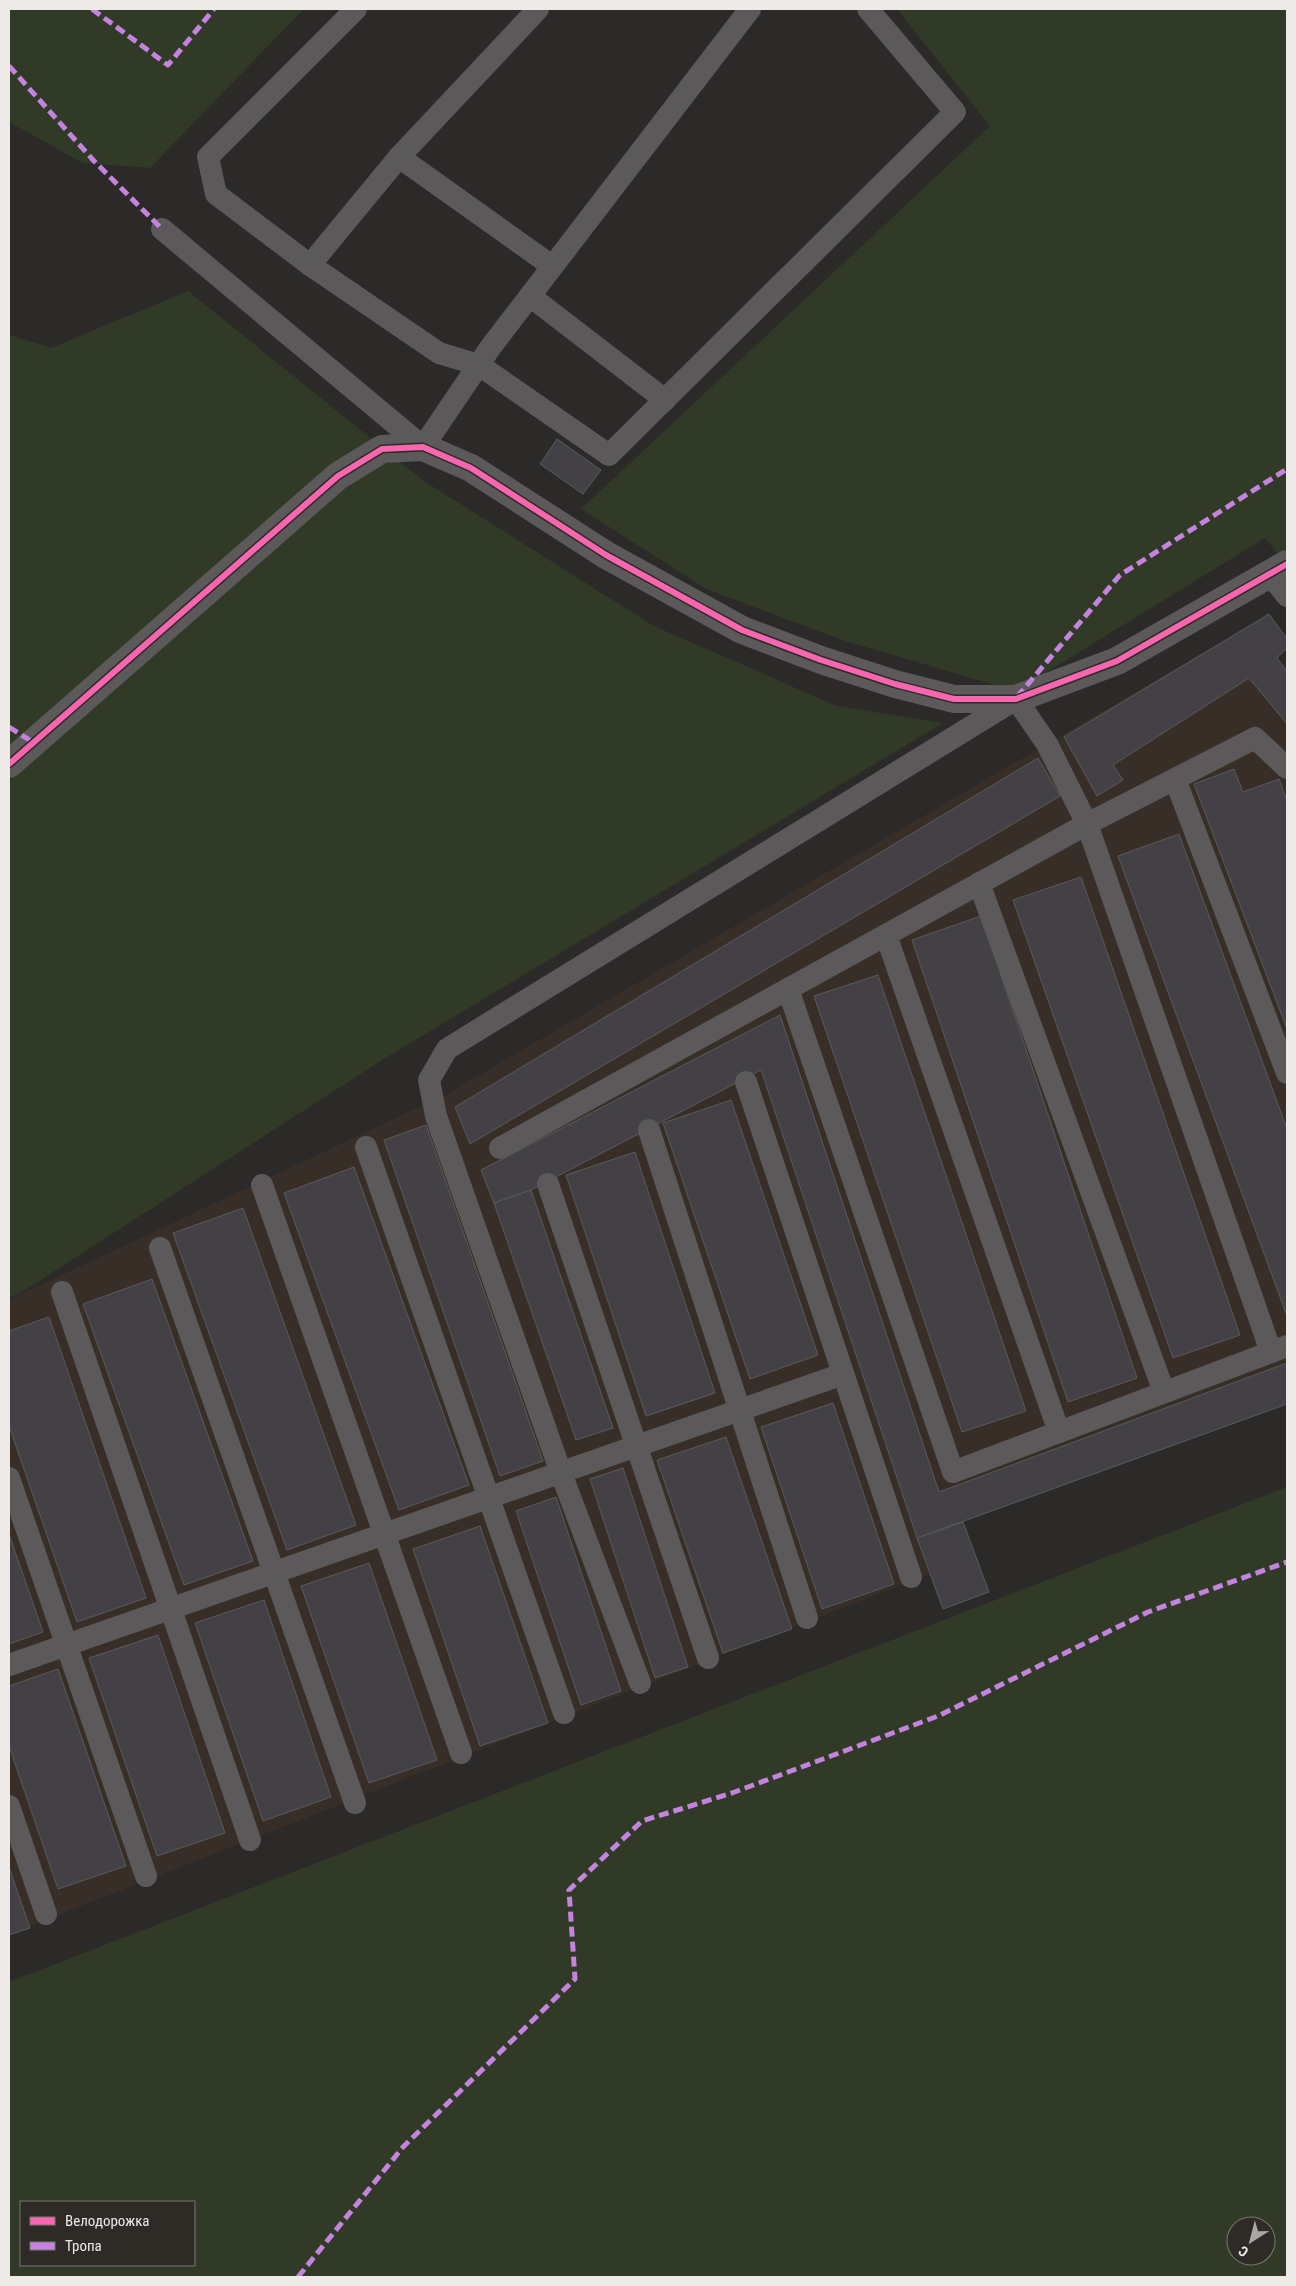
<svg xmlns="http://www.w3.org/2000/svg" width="1296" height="2286" font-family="'Roboto Condensed',sans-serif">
	<rect width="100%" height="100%" fill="#2c2a28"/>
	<!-- built -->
	<polygon fill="#372f27" points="1249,626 1287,672 1287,1404 917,1538 929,1574 9,1934 9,1300 447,1094"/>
	<!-- green -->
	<g fill="#303a26" fill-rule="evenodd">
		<polygon points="9,9 304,9 150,168 83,163 9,122"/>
		<polygon points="897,9 1287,9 1287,565 1265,538 1016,691 845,641 706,589 581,509 990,126"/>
		<polygon points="188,291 424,481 654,626 837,706 943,723 387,1057 25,1290 9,1298 9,335 51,348"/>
		<path d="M 1287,1487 L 1287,2277 L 9,2277 L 9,1982 ZM 21,2202 L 194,2202 L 194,2265 L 21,2265 ZM 1236,2226 L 1266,2226 L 1266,2256 L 1236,2256 Z"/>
	</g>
	<!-- building -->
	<g fill="#434145" stroke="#5b5a5a">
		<polygon points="557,439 601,470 583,494 540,464"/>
		<polygon points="1269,614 1287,639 1287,648 1277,658 1287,671 1287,724 1249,678 1113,765 1123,780 1097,796 1064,737"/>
		<polygon points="1038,758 1060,796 470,1144 455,1107"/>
		<polygon points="1234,769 1243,792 1279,779 1287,801 1287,1029 1194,784"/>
		<polygon points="1179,834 1287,1129 1287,1316 1118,856"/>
		<polygon points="1081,877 1240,1335 1173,1358 1013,900"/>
		<polygon points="981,916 1137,1378 1068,1402 912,940"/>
		<polygon points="878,975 1026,1411 962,1432 814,996"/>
		<polygon points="780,1015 939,1492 1287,1363 1287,1404 917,1538 761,1070 531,1190 494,1203 481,1170"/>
		<polygon points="731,1100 818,1355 750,1379 663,1123"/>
		<polygon points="426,1125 543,1461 500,1476 384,1140"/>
		<polygon points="635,1152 715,1393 646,1416 566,1175"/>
		<polygon points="354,1167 469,1485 399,1510 284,1193"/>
		<polygon points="531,1190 613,1428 576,1440 494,1203"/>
		<polygon points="243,1208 356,1525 287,1550 173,1233"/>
		<polygon points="152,1279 253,1561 184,1585 83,1304"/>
		<polygon points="49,1317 146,1598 77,1622 9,1426 9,1331"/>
		<polygon points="833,1403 894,1584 822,1609 761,1427"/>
		<polygon points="726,1437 792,1629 723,1653 657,1460"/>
		<polygon points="623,1468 688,1667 655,1678 590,1479"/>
		<polygon points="556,1497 621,1691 581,1705 516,1511"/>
		<polygon points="963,1522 989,1592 943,1609 917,1538"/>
		<polygon points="480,1526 548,1723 480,1746 413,1549"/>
		<polygon points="9,1534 43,1632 9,1644"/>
		<polygon points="369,1563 437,1760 369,1783 301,1586"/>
		<polygon points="264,1600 331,1797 263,1821 195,1623"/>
		<polygon points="158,1635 225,1833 157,1856 89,1658"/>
		<polygon points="58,1669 126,1866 58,1889 9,1746 9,1686"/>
		<polygon points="9,1867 30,1928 9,1935"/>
	</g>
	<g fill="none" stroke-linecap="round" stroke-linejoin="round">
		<!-- service -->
		<g stroke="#5b5959" stroke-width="22">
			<polyline points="356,9 208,157 216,194 310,265 399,157 538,9"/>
			<polyline points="399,157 552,266"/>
			<polyline points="162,229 423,447 490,348 750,9"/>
			<polyline points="310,265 439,353 479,365 609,455 955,112 868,9"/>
			<polyline points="530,296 665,400"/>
			<polyline points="1269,573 1287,596"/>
			<polyline points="1175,779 1287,1073"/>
			<polyline points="979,883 1164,1392"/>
			<polyline points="886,935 1059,1432"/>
			<polyline points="788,989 953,1472 1287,1346"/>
			<polyline points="746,1082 911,1577"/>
			<polyline points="649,1130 807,1618"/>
			<polyline points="366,1147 564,1713"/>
			<polyline points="500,1148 1087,824 1255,738 1287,768"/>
			<polyline points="548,1184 708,1658"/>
			<polyline points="262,1185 461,1753"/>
			<polyline points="160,1248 355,1803"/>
			<polyline points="62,1292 250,1840"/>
			<polyline points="9,1478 146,1876"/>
			<polyline points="9,1665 843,1374"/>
			<polyline points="640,1683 561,1473 436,1116 429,1080 447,1049 1016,699 1047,744 1087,824 1271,1352"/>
			<polyline points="9,1806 46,1914"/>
		</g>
		<!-- minor -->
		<polyline stroke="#5b5959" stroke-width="28" points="9,764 338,476 382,449 423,447 471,468 606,555 742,630 821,660 895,684 954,699 1016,699 1117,661 1287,564"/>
		<!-- quiet -->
		<g stroke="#c483df" stroke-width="5" stroke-dasharray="10 5" stroke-linecap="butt">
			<polyline points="92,9 168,65 214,9"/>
			<polyline points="9,66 94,161 162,229"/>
			<polyline points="1017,697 1120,575 1287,469"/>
			<polyline points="9,727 34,743"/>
			<polyline points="298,2277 403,2147 575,1979 569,1890 642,1821 732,1793 938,1716 1148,1612 1287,1562"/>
		</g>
		<defs>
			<polyline id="cycleway" points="9,764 338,476 382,449 423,447 471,468 606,555 742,630 821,660 895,684 954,699 1016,699 1117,661 1287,564"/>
		</defs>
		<!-- cycleway casing -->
		<use href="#cycleway" stroke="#2e2a26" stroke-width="9"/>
		<!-- cycleway -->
		<use href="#cycleway" stroke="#f766af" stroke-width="6"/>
	</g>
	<!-- border -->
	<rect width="1296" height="2286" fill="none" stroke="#edeae7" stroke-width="20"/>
	<!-- legend -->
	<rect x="20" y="2201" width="175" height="65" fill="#2e2a26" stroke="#7a7773"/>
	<rect x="30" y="2217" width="25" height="8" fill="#f766af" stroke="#7a7773"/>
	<text x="65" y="2226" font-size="15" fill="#edeae7">Велодорожка</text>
	<rect x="30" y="2242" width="25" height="8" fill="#c483df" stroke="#7a7773"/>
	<text x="65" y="2251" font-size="15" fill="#edeae7">Тропа</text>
	<!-- north arrow -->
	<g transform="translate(1251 2241) rotate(216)"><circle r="24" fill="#2e2a26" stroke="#7a7773"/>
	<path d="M0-4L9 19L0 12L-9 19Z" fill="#a9a7a4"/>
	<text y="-8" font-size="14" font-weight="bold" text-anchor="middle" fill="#edeae7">С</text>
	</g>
</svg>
